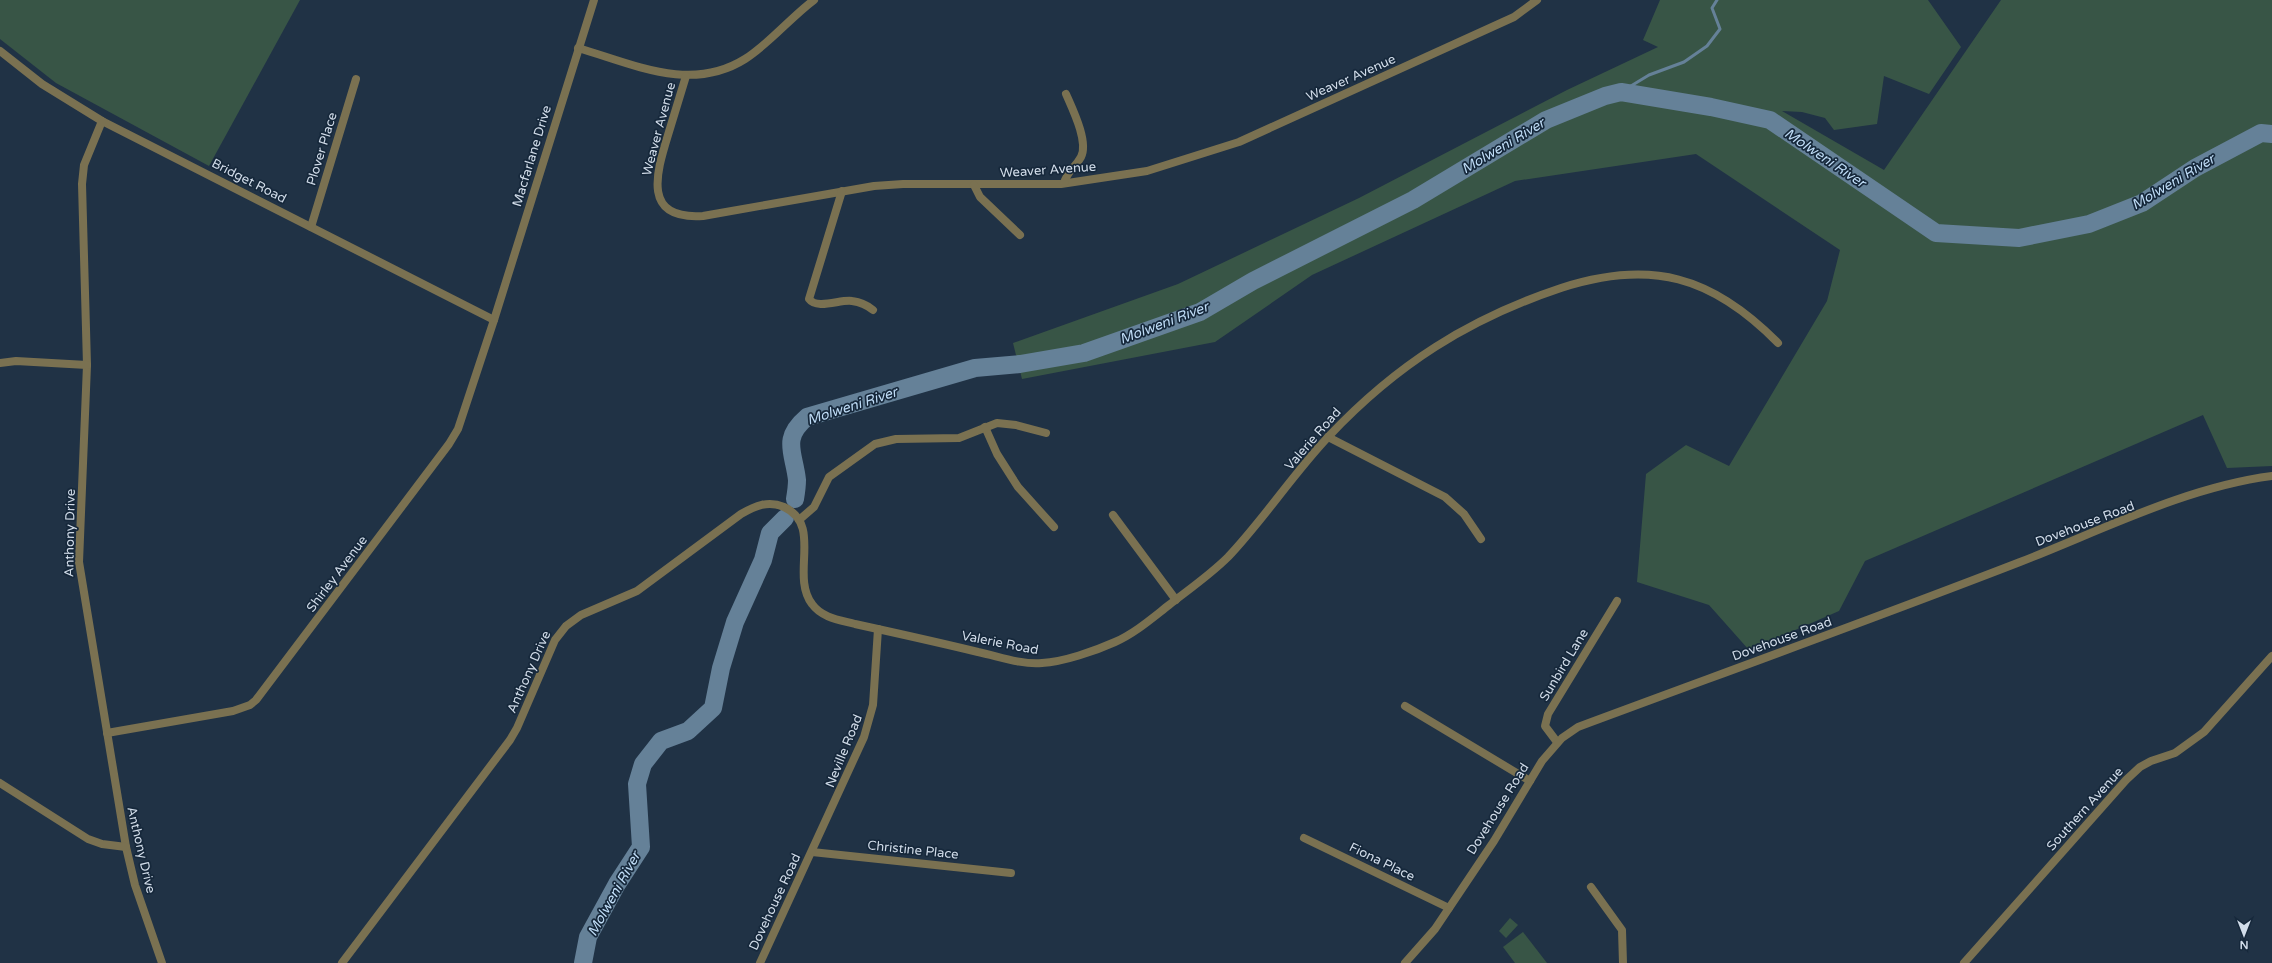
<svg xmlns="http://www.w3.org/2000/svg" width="2272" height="963" font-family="'Varela Round',sans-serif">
	<rect width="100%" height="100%" fill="#203245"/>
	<!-- green -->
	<g fill="#385546">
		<polygon points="0,0 300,0 209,166 56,83 0,39"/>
		<polygon points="1660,0 1928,0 1961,47 1929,94 1884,76 1877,124 1834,130 1825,118 1802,112 1782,111 1884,170 2001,0 2272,0 2272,466 2227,468 2203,415 1865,561 1839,611 1749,650 1709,605 1637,582 1646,474 1686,445 1729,466 1827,301 1840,250 1696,154 1515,181 1312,275 1215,342 1022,379 1013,343 1178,284 1359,198 1567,90 1658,47 1643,40"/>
		<polygon points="1510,918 1518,925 1506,938 1499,931"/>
		<polygon points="1523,932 1547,963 1515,963 1503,947"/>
	</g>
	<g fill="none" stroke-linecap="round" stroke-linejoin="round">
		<!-- stream -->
		<polyline stroke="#658198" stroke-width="3" points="1621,92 1649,75 1684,62 1707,46 1720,29 1712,8 1717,0"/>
		<!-- river -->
		<g stroke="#658198" stroke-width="18">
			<path d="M 795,499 C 796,493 797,486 797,480 C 794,452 781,439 807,417 L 975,368 L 1020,364 L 1084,353 L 1200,312 L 1253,281 L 1413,200 L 1546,120 L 1605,96 L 1621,92 L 1711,107 L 1770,120 L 1936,233 L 2019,238 L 2089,224 L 2142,203 L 2195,168 L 2261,133 L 2272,134"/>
			<polyline points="583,963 588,937 617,884 641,847 637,784 643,764 661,741 688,731 713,708 721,668 735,622 763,560 770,533 785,518"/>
		</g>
		<!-- street -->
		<g stroke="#7a7151" stroke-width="8">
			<path d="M 578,48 C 633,64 691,93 745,59 C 770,43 790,18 814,0"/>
			<polyline points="0,51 42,84 102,121 494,320"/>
			<path d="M 686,76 C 680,96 674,115 668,135 C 656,174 642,220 703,216 L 874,186 L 903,184 L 1061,184 L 1147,171 L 1239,142 L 1514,17 L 1537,0"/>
			<polyline points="102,121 84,165 82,184 87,365 79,562 126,847 135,885 162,963"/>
			<path d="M 1064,183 C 1068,170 1075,168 1081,157 C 1089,142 1072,108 1066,94"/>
			<polyline points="974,185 980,197 1020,235"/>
			<path d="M 842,191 L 809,299 C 817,310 841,299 852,301 C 860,302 867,305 873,310"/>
			<polyline points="311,227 356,79"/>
			<polyline points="0,363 16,361 87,365"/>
			<polyline points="985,427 997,454 1018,487 1054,527"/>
			<polyline points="1328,437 1445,497 1464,514 1481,539"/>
			<polyline points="1113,515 1176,600"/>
			<polyline points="799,520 814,507 829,477 875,444 896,439 959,438 997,423 1016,425 1046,433"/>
			<polyline points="1405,706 1530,781"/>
			<polyline points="107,733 233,711 250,705 256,700 449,444 458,429 494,320 594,0"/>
			<polyline points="1557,742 1545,726 1548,714 1617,601"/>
			<polyline points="0,783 88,839 102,844 126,847"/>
			<polyline points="1304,838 1449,908"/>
			<polyline points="812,852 1011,873"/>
			<polyline points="1591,887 1622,930 1623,963"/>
			<path d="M 342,963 L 510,740 L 517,728 L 555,640 L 566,626 L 581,615 L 637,591 L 741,514 C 755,506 768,500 784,507 C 823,525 790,575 812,604 C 822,618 840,620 855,624 C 896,633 937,642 978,652 C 998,656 1021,665 1042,663 C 1063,662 1095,651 1115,642 C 1135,633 1151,619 1169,605 C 1188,590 1210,575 1228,557 C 1264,519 1293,474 1329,436 C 1396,365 1468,319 1561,288 C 1651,259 1712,276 1778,343"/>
			<polyline points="760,963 864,737 873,705 878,629"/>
			<path d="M 1405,963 L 1435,929 L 1494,841 L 1542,761 L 1562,738 L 1578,727 C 1726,672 1873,619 2020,562 C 2100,531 2186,487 2272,476"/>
			<polyline points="1964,963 2126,780 2140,767 2151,761 2175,753 2204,732 2272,656"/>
		</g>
	</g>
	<g text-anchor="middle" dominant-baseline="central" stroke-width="3.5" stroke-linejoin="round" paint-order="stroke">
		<!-- street labels -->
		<g font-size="13" fill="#d1dce9" stroke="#16283b">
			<text transform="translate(1351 78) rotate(-24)">Weaver Avenue</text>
			<text transform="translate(659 129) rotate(-75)">Weaver Avenue</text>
			<text transform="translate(322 149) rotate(-73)">Plover Place</text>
			<text transform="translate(532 156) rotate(-73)">Macfarlane Drive</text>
			<text transform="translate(1048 170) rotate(-4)">Weaver Avenue</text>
			<text transform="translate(249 181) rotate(27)">Bridget Road</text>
			<text transform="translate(1313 439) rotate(-49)">Valerie Road</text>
			<text transform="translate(2085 524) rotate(-21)">Dovehouse Road</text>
			<text transform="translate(70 533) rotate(-89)">Anthony Drive</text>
			<text transform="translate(337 574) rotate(-53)">Shirley Avenue</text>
			<text transform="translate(1782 639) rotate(-20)">Dovehouse Road</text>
			<text transform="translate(1000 643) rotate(11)">Valerie Road</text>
			<text transform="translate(1564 665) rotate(-59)">Sunbird Lane</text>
			<text transform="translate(529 672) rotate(-66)">Anthony Drive</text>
			<text transform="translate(844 751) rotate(-68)">Neville Road</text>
			<text transform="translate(1498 809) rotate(-58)">Dovehouse Road</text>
			<text transform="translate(2085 809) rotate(-48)">Southern Avenue</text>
			<text transform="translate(141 850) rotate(77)">Anthony Drive</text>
			<text transform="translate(913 850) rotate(6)">Christine Place</text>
			<text transform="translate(1382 862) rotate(26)">Fiona Place</text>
			<text transform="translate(775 902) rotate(-65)">Dovehouse Road</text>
		</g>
		<!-- water labels -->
		<g font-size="14" font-style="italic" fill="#bfdcf6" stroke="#16283b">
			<text transform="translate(1503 146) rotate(-31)">Molweni River</text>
			<text transform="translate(1825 158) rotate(34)">Molweni River</text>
			<text transform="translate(2173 182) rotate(-31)">Molweni River</text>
			<text transform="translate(1164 323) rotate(-21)">Molweni River</text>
			<text transform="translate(852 406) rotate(-18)">Molweni River</text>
			<text transform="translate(614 894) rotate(-61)">Molweni River</text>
		</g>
	</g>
	<!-- north arrow -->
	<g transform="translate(2244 935) rotate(180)" stroke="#16283b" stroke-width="3" paint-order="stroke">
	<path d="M0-3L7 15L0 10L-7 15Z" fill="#d1dce9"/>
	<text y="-6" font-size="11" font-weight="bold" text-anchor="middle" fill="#d1dce9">N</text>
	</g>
</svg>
